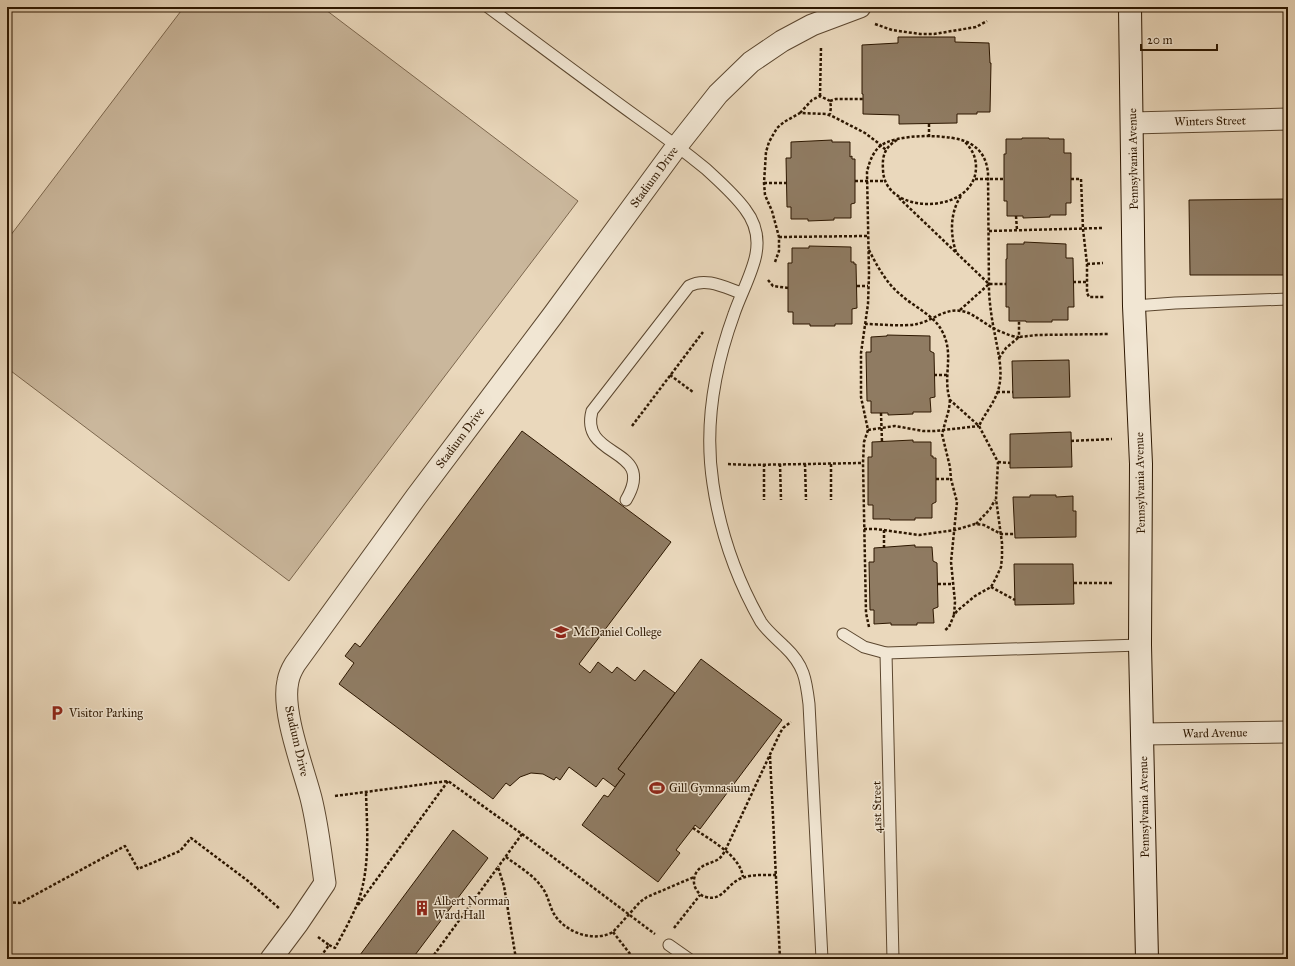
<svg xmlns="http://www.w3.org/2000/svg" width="1295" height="966" font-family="'IM FELL Great Primer',serif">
	<rect width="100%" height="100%" fill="#ead8bc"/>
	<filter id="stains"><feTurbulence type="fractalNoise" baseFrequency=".005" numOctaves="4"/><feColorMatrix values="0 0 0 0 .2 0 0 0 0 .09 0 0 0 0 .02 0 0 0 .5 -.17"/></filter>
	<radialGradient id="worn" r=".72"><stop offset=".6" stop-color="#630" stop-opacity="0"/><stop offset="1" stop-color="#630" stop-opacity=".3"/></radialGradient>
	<!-- green -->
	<polygon fill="#cab79c" stroke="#7c674e" points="184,7 322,7 578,201 289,581 7,368 7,240"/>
	<!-- building -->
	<g fill="#8f7b62" stroke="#2d1700">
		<polygon points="898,37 955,37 955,42 989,43 990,63 991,63 990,112 977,112 977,114 957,114 957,123 899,124 899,115 863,114 863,94 862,94 862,45 898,43"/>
		<polygon points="1022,138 1049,138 1049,139 1064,139 1064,153 1071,153 1071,203 1066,203 1066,215 1050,215 1050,217 1023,218 1023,216 1007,216 1007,201 1004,201 1004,154 1006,154 1006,139 1022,139"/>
		<polygon points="832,140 832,142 850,142 850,157 852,156 852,159 855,159 855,203 851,204 851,218 834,218 834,220 808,221 808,219 791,219 791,207 787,207 786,158 791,158 791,142"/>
		<polygon points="1288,199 1288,275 1190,275 1189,200"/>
		<polygon points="1024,242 1066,244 1066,258 1073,258 1074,307 1068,307 1068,320 1052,320 1052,322 1026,322 1026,321 1009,321 1009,307 1006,307 1006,259 1007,259 1007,244 1024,244"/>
		<polygon points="809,246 851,247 851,262 854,262 854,264 856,264 857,308 852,309 852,324 835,324 835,326 810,326 810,324 793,324 793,312 788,312 788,263 792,263 792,248 809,248"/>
		<polygon points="887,335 930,336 930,351 934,353 935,397 930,398 931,412 913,412 913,414 888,415 888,413 871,413 871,401 867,401 866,352 871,352 871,337 887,336"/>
		<polygon points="1069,360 1070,397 1013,398 1012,361"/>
		<polygon points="522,431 671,542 579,664 590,673 598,662 612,673 617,667 635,681 644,670 675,693 618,769 625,774 615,787 603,778 596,787 569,767 560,780 556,777 554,780 543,774 531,773 520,777 510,786 506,783 493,799 339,684 354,663 345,656 355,643 360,647"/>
		<polygon points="1071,432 1072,467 1010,468 1010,434"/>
		<polygon points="913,440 913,442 931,442 931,456 933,456 933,458 936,458 936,502 932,504 932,518 915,518 915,520 890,520 890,519 873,519 873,505 868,505 868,457 872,457 872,442"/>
		<polygon points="1030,495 1056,495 1056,497 1073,496 1073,511 1076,511 1076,537 1015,538 1013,497 1030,497"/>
		<polygon points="915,545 915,547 932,547 933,561 937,563 938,607 933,609 934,623 917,623 917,625 891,625 891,623 874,624 874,610 870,610 869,562 874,562 874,548"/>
		<polygon points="1014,564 1073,564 1074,604 1015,605"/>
		<polygon points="701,659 782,720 700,829 695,825 693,828 676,850 680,853 658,882 582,825 604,795 608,797 625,774 618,769"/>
		<polygon points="453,830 488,858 412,959 357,959"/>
	</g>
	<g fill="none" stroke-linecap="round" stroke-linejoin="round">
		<defs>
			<g id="service">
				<path d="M 488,7 C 538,44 587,81 637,117 C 661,134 684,151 706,169 C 720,182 734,194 745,209 C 755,222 759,238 756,254 C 753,272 740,296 734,314 C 714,369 704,426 713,484 C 720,531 737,580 761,622 C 767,631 777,639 785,647 C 804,665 806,679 809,704 L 822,959"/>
				<polyline points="1134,306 1175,303 1288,299"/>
				<path d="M 626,500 C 658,446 579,460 592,411 L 689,286 C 706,277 724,287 741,293"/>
				<polyline points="843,634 864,647 886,653 1140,645"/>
				<polyline points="886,653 893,959"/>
				<polyline points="669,945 689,959"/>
			</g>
			<g id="minor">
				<polyline points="1132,123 1288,119"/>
				<polyline points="1142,734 1288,732"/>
				<path d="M 271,959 L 298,923 L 325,883 C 321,855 318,826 311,798 C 303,767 281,711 288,681 C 289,675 292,669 295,664 L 416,497 L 553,315 L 677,146 L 718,94 L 751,62 L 782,41 L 812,25 L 860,7"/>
			</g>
			<polyline id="secondary" points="1130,7 1134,306 1141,464 1140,645 1147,959"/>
		</defs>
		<!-- service casing -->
		<use href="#service" stroke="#5c472f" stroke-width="13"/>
		<!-- minor casing -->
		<use href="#minor" stroke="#5c472f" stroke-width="23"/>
		<!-- secondary casing -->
		<use href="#secondary" stroke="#2d1700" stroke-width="24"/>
		<!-- path -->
		<g stroke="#2d1700" stroke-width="2.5" stroke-dasharray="3 2" stroke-linecap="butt">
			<polyline points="875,24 892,30 920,34 934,34 976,27 987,21"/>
			<polyline points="820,96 821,47"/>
			<polyline points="830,101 836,99 863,99"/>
			<polyline points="800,113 812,100 820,96 830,101 831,107 830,114"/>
			<polyline points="929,124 929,137"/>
			<path d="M 897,140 C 885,147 882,156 883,169 C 883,217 976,215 976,167 C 976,157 972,149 965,142"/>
			<polyline points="975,179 1004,179"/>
			<polyline points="1071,179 1081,179 1083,229 1087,264 1087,293 1089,297 1104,297"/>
			<polyline points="855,181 884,181"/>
			<polyline points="764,183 786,183"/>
			<polyline points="899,198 989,284 1006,284"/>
			<polyline points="1016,216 1017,230"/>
			<polyline points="989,231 1103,228"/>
			<polyline points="779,237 868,236"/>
			<path d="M 869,250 C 877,266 887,284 901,295 C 914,307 934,315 942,331 C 955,355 942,376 950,400 L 979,426 L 998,462 L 996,499 L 1002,543 L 1002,557 L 1001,567 L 996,578 L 991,587 L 975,596 L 957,611 L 954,615 L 949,627 L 944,631"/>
			<path d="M 956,252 C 950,234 950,212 961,196"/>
			<polyline points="775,262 779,251 779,237 772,211 765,195 764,183 766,152 769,142 777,128 784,122 800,113 826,114 832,116 865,133 877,142 886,150"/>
			<polyline points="1087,264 1103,263"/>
			<polyline points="768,280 773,286 788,288"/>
			<polyline points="1073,282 1087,282"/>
			<polyline points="857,286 868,286"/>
			<polyline points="960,310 989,284"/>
			<path d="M 865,324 C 880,324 903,327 917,324 C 932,321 945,308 961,311 C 970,312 977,318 985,323 C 992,328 1010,337 1019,337 L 1019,321"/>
			<polyline points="999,358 1006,348 1019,337 1038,335 1109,334"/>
			<polyline points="670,375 693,392"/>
			<polyline points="934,375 947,375"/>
			<polyline points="997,392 1013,392"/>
			<polyline points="950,400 949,409 942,434 950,467 951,479 957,502 951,562 955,602 954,615"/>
			<polyline points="881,413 882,442"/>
			<polyline points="632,426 703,332"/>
			<polyline points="868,430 895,426 923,431 935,431 979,426"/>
			<polyline points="1071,441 1112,439"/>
			<polyline points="998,462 1010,463"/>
			<polyline points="728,464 749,465 863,463"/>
			<polyline points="764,464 764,500"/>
			<polyline points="780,464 781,500"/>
			<polyline points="805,464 806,500"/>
			<polyline points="831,464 831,500"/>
			<polyline points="936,479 951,479"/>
			<polyline points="976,524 990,509 995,500"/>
			<polyline points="864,529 876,529 919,535 955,530 975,524 984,525 1001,534 1015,534"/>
			<polyline points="884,530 884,548"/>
			<polyline points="1074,583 1113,583"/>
			<polyline points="938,584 952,584"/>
			<polyline points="991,587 1015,600"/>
			<path d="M 869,627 L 866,613 L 863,463 L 864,442 L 868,430 L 861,397 L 861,353 L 868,304 L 869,274 L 867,172 C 869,163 872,154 879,147 C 894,133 954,133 971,144 C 982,151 986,159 988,172 L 989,292 C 990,307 992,321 995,335 C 998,352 1003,370 999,387 C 996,401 985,413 979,426"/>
			<polyline points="770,756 780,959"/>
			<polyline points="335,796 448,781 522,834 498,867"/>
			<path d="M 693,828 C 710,840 740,855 743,877"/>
			<polyline points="522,834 655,934"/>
			<path d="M 506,857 C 518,866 532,874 541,886 C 548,894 549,905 554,914 C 565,932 593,943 613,932 L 640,902 L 647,897 L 694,877"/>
			<path d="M 776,875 C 766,875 752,874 742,878 C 727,883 723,902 706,897 C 701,896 697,892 695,887 C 693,882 694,877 696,873 C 701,864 710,864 717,860 C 721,858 723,854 725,851 L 780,733 L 783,728 L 791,722"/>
			<polyline points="8,902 20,903 125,846 138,869 180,851 191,838 248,881 280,909"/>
			<polyline points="358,905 448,781"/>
			<polyline points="674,928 700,895"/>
			<polyline points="613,932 634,959"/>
			<polyline points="318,937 329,945 319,959"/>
			<path d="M 329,945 L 335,948 C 342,935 350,921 356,907 C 371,871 367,830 366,792"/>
			<polyline points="431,959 498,867 504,886 516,959"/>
		</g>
		<!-- service -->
		<use href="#service" stroke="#f1e6d3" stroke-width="11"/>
		<!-- minor -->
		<use href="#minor" stroke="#f1e6d3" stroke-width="21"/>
		<!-- secondary -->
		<use href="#secondary" stroke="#f1e6d3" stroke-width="22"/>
	</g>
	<!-- icons -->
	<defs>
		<symbol id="university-bare" viewBox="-9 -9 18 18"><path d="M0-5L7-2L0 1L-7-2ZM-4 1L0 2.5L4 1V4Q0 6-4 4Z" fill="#8f2418" stroke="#f1e6d3" stroke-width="2.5" paint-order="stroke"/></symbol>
		<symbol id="parking-bare" viewBox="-9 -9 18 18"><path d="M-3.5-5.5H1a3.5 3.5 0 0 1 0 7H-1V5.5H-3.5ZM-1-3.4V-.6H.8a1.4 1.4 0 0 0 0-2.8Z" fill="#8f2418" stroke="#f1e6d3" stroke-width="2.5" paint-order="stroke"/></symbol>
		<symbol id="stadium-bare" viewBox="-9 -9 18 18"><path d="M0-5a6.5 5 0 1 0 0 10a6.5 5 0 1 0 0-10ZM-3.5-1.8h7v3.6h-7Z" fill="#8f2418" stroke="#f1e6d3" stroke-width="2.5" paint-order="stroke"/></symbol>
		<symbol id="building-bare" viewBox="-9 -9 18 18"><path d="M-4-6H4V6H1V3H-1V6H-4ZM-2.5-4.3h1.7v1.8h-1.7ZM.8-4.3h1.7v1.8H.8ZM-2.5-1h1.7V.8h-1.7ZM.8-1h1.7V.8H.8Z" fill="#8f2418" stroke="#f1e6d3" stroke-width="2.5" paint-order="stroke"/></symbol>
	</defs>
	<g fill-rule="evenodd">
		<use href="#university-bare" x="550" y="621" width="22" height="22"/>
		<use href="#parking-bare" x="46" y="702" width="22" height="22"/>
		<use href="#stadium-bare" x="646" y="777" width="22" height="22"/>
		<use href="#building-bare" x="411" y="897" width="22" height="22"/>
	</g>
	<g text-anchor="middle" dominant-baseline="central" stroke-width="3" stroke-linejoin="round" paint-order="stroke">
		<!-- street labels -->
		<g font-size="12" fill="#2d1700" stroke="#f1e6d3">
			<text transform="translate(1210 121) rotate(-1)">Winters Street</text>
			<text transform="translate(1133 159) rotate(-91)">Pennsylvania Avenue</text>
			<text transform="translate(654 177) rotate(-54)">Stadium Drive</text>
			<text transform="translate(460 438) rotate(-53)">Stadium Drive</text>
			<text transform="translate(1140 483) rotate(-91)">Pennsylvania Avenue</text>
			<text transform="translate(1215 733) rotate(-1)">Ward Avenue</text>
			<text transform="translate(297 741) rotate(77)">Stadium Drive</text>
			<text transform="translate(877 807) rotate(-91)">41st Street</text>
			<text transform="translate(1144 807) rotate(-91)">Pennsylvania Avenue</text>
		</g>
		<!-- poi labels -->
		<g font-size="12" fill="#2d1700" stroke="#f1e6d3" text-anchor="start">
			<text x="573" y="632">McDaniel College</text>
			<text x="69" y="713">Visitor Parking</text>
			<text x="669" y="788">Gill Gymnasium</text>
			<text x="434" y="901">Albert Norman<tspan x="434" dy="14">Ward Hall</tspan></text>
		</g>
	</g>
	<!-- margin -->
	<rect width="1295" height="966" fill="none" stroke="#ead8bc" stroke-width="24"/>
	<rect x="8" y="8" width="1279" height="950" fill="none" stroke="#2d1700" stroke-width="2"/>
	<rect x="12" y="12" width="1271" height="942" fill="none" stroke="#2d1700"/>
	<!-- scale -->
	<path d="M1141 44v6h76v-6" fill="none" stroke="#2d1700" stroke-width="2"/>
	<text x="1147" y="44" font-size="12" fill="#2d1700" stroke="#f1e6d3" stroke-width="3" paint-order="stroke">20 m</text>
	<rect width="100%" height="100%" filter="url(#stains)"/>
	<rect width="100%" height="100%" fill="url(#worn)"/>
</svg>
